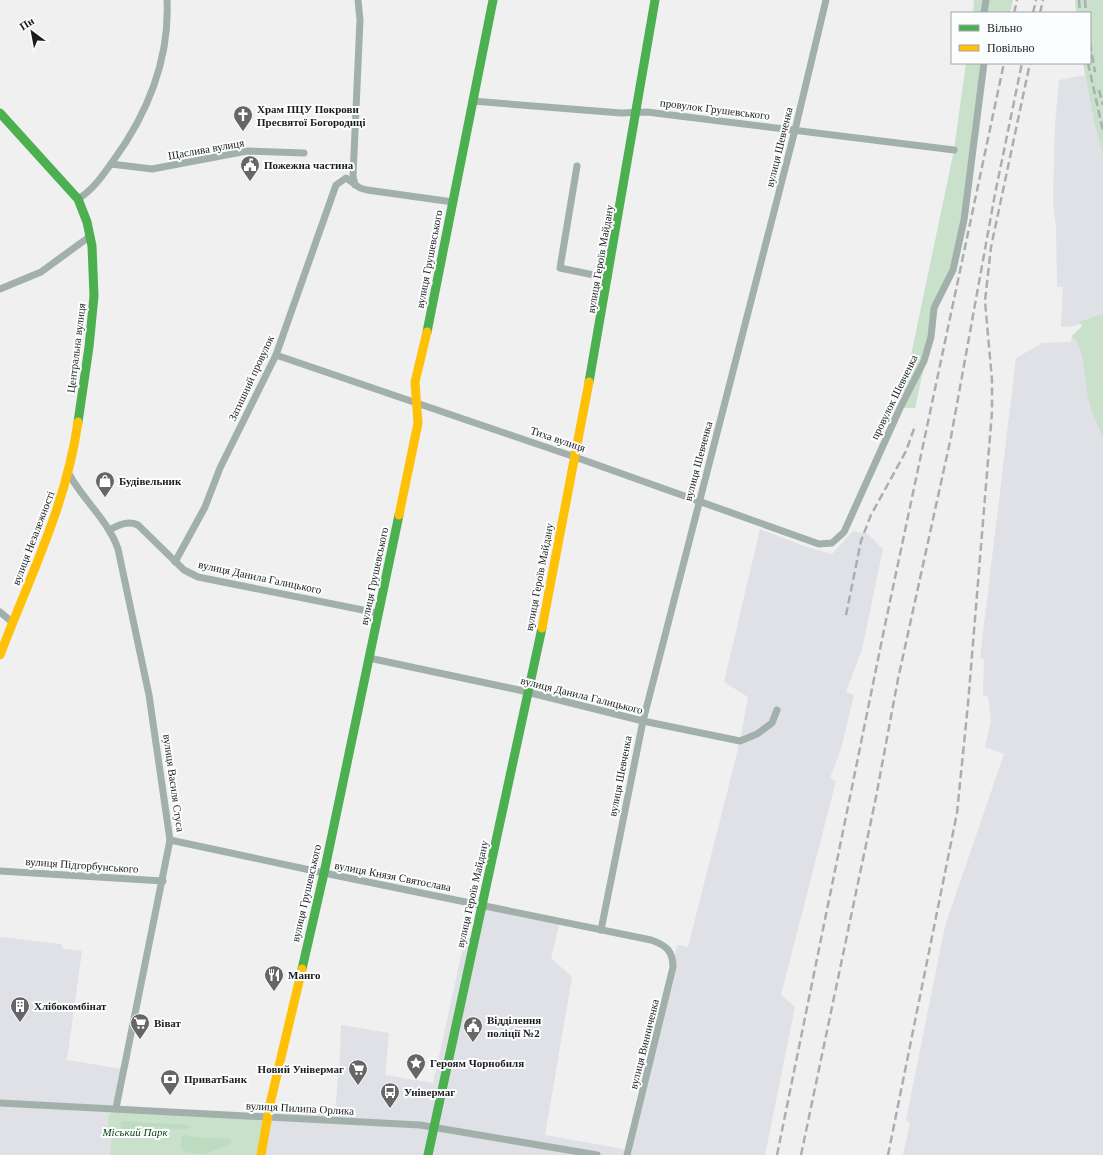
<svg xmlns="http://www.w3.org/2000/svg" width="1103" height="1155" font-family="Georgia,serif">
	<rect width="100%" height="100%" fill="#f0f0f1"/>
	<!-- built -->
	<g fill="#dfe1e6">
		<polygon points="1085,75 1094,122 1103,156 1103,314 1074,326 1061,327 1063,287 1057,287 1056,229 1053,203 1055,124 1059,80"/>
		<polygon points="1103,322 1103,1155 903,1155 910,1123 906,1120 913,1085 945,926 1004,754 985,747 991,719 988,697 983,695 984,659 980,658 1016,358 1042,343 1071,342 1072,336 1077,330"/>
		<polygon points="760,529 807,547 832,554 853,531 868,534 883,549 862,649 846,692 854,695 841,749 830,778 836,781 781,995 795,1007 765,1155 260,1155 270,1104 285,1109 335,1111 340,1054 341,1025 389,1033 385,1075 433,1083 465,938 474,939 481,905 560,921 551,958 572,977 545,1135 629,1150 660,1022 677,945 688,947 740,741 748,697 724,682"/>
		<polygon points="0,937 61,944 64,949 82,951 67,1060 123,1069 112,1128 110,1155 0,1155"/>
	</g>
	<!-- green -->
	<g fill="#c9e0ca">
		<polygon points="974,0 1013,0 1010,13 973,13"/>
		<polygon points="1075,0 1103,0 1103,156 1094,122 1083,63 1090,63 1090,13 1076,13"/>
		<polygon points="966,63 984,63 970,180 953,270 940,294 915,408 900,408 954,150"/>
		<path d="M 1103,314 L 1103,438 C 1098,426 1092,413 1089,401 C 1084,383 1086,348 1072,336 L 1082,326 L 1079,322 Z"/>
		<polygon points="116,1108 268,1117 260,1155 110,1155 112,1129 108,1128 108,1117"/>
	</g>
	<!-- forest -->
	<g fill="#bddbc0">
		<path d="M 122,1121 L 188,1125 L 190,1127 C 180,1135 156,1121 147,1129 C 145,1131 143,1135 141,1137 L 137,1138 L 120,1126 L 120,1123 Z"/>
		<polygon points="186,1134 192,1137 231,1139 231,1144 204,1154 184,1152 181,1147 182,1136"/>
	</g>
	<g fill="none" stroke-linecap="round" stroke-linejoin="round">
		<!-- street -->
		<g stroke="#a2b0ab" stroke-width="7">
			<polyline points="984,13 986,0"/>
			<polyline points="472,101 621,113 647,112 954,150"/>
			<polyline points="111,164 152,169 247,151 304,153"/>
			<polyline points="577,166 560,268 608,278"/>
			<polyline points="355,185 353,176 360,20 358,0"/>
			<path d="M 78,199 C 93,190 103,175 113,161 C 147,115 170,59 167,0"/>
			<polyline points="0,289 41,272 89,237"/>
			<polyline points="276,355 575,457 819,544 832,543 844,532 900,408 924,361 931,337 934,308 953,270 964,220 984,63"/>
			<path d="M 69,474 C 83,500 108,520 118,549 L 149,695 L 170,840 L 116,1108"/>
			<path d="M 109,530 C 119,525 128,520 138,525 L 184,570 L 198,577 L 378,613"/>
			<polyline points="175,562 205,507 220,468 276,355 336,185 346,178 360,188 367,190 453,202"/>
			<polyline points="0,612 12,622"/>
			<polyline points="369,658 519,690 643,721 740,741 757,734 772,723 777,710"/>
			<path d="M 170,840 L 324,873 L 651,940 C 666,945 673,951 673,967 L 627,1155"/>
			<polyline points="0,871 163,881"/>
			<polyline points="601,930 643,721 795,130 826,0"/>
			<polyline points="0,1103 420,1125 597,1155"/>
		</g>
		<!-- fast -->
		<g stroke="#4caf50" stroke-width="9">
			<polyline points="0,113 78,199 87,222 92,246 94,296 89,347 78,422"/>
			<polyline points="427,332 493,0"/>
			<polyline points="589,382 655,0"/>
			<polyline points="302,969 324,873 399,515"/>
			<polyline points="428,1155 542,628"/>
		</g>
		<!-- slow -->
		<g stroke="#ffc107" stroke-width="9">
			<polyline points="399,515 418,423 415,382 427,332"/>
			<polyline points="542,628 589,382"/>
			<path d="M 0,655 C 30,576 66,506 78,422"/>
			<polyline points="261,1155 270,1104 302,969"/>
		</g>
		<!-- rail -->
		<g stroke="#a9afae" stroke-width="2.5" stroke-dasharray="8 4" stroke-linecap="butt">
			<polyline points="1079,0 1080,13"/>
			<polyline points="1085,0 1086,13"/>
			<polyline points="1014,13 1017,0"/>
			<polyline points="1033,13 1036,0"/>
			<polyline points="1040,13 1043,0"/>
			<polyline points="1090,43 1095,72"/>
			<polyline points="1088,63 1103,131"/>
			<polyline points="1099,90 1103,105"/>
			<polyline points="846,615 861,541 871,515 906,451 915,426"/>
			<polyline points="777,1155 885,625 1004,63"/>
			<polyline points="801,1155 876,797 898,679 951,437 995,194 1022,63"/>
			<polyline points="888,1155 957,813 968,704 992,412 992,380 985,301 991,247 1030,63"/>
		</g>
	</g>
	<!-- icons -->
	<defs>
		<symbol id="church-pin" viewBox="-11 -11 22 30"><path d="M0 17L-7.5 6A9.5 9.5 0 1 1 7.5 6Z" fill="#666667" stroke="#fcfdff"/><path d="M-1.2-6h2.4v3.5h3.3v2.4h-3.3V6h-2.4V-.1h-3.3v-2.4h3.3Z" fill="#fff"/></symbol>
		<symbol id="civic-pin" viewBox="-11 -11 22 30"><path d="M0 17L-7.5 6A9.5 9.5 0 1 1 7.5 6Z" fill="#666667" stroke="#fcfdff"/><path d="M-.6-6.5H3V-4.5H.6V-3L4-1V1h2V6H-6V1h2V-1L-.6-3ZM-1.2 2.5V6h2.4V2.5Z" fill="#fff"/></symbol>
		<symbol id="shop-pin" viewBox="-11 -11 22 30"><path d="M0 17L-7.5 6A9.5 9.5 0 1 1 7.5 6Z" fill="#666667" stroke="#fcfdff"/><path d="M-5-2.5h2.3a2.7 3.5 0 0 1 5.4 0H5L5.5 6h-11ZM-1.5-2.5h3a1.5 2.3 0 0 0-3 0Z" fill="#fff"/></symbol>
		<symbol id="restaurant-pin" viewBox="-11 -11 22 30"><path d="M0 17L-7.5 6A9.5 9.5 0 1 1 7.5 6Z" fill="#666667" stroke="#fcfdff"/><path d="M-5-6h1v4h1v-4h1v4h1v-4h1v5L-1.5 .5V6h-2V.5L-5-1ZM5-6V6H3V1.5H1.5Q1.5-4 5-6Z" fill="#fff"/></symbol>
		<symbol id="building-pin" viewBox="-11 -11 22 30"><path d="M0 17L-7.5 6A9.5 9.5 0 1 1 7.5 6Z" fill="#666667" stroke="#fcfdff"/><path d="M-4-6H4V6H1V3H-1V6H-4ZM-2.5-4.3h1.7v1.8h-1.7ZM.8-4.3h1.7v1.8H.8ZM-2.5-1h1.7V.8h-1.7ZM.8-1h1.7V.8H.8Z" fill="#fff"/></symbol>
		<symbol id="supermarket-pin" viewBox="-11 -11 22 30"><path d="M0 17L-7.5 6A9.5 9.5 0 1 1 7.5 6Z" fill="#666667" stroke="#fcfdff"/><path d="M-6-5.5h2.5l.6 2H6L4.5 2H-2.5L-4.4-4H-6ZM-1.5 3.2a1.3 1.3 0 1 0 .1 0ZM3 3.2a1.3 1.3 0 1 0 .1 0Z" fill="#fff"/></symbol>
		<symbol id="sight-pin" viewBox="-11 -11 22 30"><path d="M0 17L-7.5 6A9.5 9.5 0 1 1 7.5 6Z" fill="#666667" stroke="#fcfdff"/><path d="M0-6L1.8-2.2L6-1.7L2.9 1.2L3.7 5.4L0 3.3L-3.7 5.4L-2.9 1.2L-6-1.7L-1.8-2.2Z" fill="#fff"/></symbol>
		<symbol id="bank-pin" viewBox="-11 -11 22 30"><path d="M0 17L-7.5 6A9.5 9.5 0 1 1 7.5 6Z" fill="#666667" stroke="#fcfdff"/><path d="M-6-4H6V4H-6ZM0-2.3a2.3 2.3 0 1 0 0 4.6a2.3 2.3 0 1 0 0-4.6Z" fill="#fff"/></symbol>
		<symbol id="bus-pin" viewBox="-11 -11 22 30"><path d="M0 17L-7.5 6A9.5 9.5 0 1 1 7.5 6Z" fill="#666667" stroke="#fcfdff"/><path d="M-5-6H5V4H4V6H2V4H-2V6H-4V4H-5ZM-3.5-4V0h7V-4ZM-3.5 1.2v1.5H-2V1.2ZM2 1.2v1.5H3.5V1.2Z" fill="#fff"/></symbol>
	</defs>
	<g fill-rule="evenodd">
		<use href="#church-pin" x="232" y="104" width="22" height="30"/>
		<use href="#civic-pin" x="239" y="154" width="22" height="30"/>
		<use href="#shop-pin" x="94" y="470" width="22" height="30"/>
		<use href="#restaurant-pin" x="263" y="964" width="22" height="30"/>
		<use href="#building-pin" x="9" y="995" width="22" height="30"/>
		<use href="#supermarket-pin" x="129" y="1012" width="22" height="30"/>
		<use href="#civic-pin" x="462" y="1015" width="22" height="30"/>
		<use href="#sight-pin" x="405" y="1052" width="22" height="30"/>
		<use href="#supermarket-pin" x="347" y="1058" width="22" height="30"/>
		<use href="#bank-pin" x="159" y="1068" width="22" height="30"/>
		<use href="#bus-pin" x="379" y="1081" width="22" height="30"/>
	</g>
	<g text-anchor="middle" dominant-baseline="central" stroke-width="4" stroke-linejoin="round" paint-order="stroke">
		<!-- poi labels -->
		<g font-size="11" font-weight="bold" fill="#1c1c1d" stroke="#fcfdff" text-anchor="start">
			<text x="257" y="109">Храм ПЦУ Покрови<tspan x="257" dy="13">Пресвятої Богородиці</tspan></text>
			<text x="264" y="165">Пожежна частина</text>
			<text x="119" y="481">Будівельник</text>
			<text x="288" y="975">Манго</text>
			<text x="34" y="1006">Хлібокомбінат</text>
			<text x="487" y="1020">Відділення<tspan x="487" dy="13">поліції №2</tspan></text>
			<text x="154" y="1023">Віват</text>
			<text x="430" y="1063">Героям Чорнобиля</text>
			<text x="344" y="1069" text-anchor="end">Новий Універмаг</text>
			<text x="184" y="1079">ПриватБанк</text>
			<text x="404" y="1092">Універмаг</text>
		</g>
		<!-- street labels -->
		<g font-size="11" fill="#1c1c1d" stroke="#fcfdff">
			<text transform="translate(715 109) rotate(7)">провулок Грушевського</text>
			<text transform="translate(779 147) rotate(-76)">вулиця Шевченка</text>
			<text transform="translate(206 149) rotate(-10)">Щаслива вулиця</text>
			<text transform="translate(429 259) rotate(-79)">вулиця Грушевського</text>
			<text transform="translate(600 259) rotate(-80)">вулиця Героїв Майдану</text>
			<text transform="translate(76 348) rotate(-83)">Центральна вулиця</text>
			<text transform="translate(251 378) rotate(-65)">Затишний провулок</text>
			<text transform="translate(894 397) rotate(-64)">провулок Шевченка</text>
			<text transform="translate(558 439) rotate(19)">Тиха вулиця</text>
			<text transform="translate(698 461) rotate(-75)">вулиця Шевченка</text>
			<text transform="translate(33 538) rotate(-69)">вулиця Незалежності</text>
			<text transform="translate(374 576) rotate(-78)">вулиця Грушевського</text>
			<text transform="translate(260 577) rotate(12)">вулиця Данила Галицького</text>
			<text transform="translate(539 577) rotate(-79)">вулиця Героїв Майдану</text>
			<text transform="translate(582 695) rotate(14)">вулиця Данила Галицького</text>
			<text transform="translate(620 776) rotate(-79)">вулиця Шевченка</text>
			<text transform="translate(174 783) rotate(82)">вулиця Василя Стуса</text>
			<text transform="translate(82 865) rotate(4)">вулиця Підгорбунського</text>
			<text transform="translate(393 876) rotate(11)">вулиця Князя Святослава</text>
			<text transform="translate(306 893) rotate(-77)">вулиця Грушевського</text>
			<text transform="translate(472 894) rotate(-77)">вулиця Героїв Майдану</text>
			<text transform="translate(644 1044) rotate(-76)">вулиця Винниченка</text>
			<text transform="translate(300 1108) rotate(3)">вулиця Пилипа Орлика</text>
		</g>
		<!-- park labels -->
		<g font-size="11" font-style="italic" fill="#013e10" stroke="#fcfdff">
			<text x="135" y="1132">Міський Парк</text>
		</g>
	</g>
	<!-- legend -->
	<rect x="951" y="12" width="140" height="52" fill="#fcfdff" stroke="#a2a3a5"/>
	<rect x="959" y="25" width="20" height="6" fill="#4caf50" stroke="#a2a3a5"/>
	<text x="987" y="32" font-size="12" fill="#1c1c1d">Вільно</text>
	<rect x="959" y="45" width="20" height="6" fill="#ffc107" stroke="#a2a3a5"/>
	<text x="987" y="52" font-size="12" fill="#1c1c1d">Повільно</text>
	<!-- north arrow -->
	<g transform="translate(32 32) rotate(328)" stroke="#fcfdff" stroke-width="3" paint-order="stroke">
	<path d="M0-3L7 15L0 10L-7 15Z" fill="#1c1c1d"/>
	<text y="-6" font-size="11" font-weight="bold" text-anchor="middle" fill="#1c1c1d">Пн</text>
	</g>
</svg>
